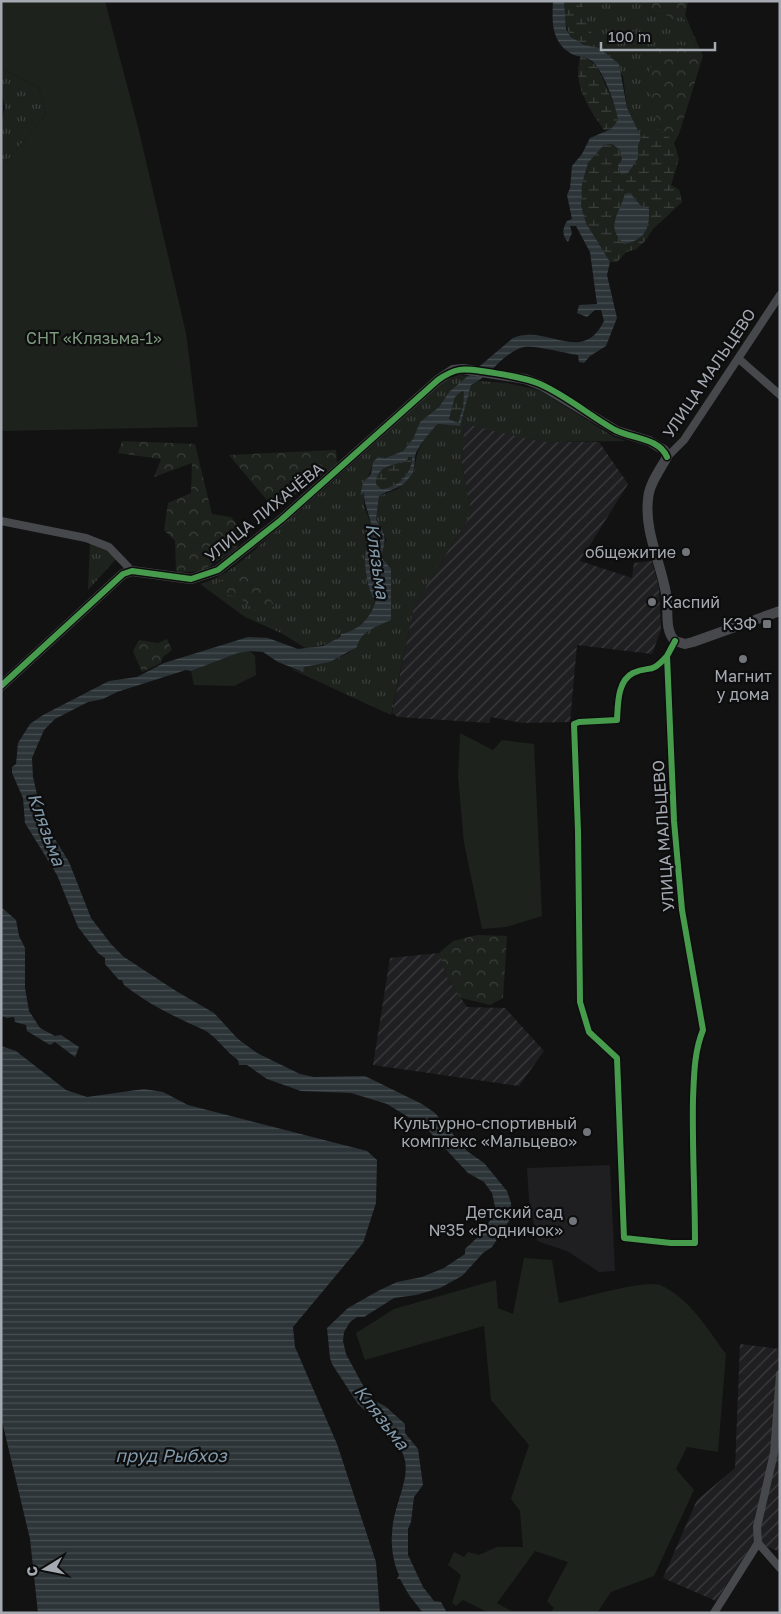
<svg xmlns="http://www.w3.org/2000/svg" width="781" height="1614" font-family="'Golos Text',sans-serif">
	<defs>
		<pattern id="industrial-furrows" width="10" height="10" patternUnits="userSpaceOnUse" patternTransform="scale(1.25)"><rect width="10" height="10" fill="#1f1f21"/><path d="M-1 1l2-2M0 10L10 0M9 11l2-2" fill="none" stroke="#3d3d3f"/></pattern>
		<pattern id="grass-tufts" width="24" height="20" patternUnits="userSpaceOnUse" patternTransform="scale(1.25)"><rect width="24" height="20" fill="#1d221d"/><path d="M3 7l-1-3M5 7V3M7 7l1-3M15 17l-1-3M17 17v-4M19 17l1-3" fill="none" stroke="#3b3f3b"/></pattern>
		<pattern id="forest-crowns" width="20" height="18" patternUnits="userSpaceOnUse" patternTransform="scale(1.25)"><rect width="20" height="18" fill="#1d221d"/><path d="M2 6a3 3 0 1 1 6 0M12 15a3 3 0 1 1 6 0" fill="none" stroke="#3b3f3b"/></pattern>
		<pattern id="wetland-marsh" width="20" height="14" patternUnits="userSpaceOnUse" patternTransform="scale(1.25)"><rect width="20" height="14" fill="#1d221d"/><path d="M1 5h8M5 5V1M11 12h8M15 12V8" fill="none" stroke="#3b3f3b"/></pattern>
		<pattern id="water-rules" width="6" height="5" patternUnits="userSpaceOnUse" patternTransform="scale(1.25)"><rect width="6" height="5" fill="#2c3438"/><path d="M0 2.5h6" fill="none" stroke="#484f52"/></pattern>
	</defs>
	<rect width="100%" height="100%" fill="#121213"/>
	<!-- built -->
	<polygon fill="#1f1f21" points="610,1165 615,1271 599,1272 567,1251 537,1241 529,1200 527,1168"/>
	<!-- industrial -->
	<g fill="url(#industrial-furrows)">
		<polygon points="464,423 543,442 599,442 628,484 580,561 632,578 634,563 652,561 659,587 661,630 652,654 577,645 570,722 522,723 491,717 489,723 398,717 392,713 414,606 469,517 471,510 462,463"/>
		<polygon points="439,953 448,979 467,1007 505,1008 544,1051 519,1086 373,1065 390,958"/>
		<polygon points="740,1344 780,1349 780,1552 758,1543 751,1546 716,1601 663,1578 697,1500 735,1468"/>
	</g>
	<!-- grass -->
	<g fill="url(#grass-tufts)">
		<path d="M 564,1 L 641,1 L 652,15 L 663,13 L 683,17 L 696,41 L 694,47 L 657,58 C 642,82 655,104 659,129 L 667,134 L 679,134 L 674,143 L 679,159 L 671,185 L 679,190 L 682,202 L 653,229 L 645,241 L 636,249 L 626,252 L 617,262 L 610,262 L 627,108 L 623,76 L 584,45 Z"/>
		<polygon points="1,68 39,88 46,114 1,168 1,124 5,107 1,92"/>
		<path d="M 459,375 L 470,376 L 449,392 L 439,407 L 420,422 L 413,439 L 403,451 L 373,462 C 371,475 363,482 360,494 L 364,493 L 364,506 L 371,524 L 365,559 L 367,583 L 377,600 L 373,613 L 352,632 L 341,634 L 333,642 L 307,649 L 281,633 L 245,617 L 200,584 C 227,577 248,555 269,537 C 329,487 387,432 446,379 Z"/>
		<path d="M 480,381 L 507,383 L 539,390 L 614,437 L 626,441 L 543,442 L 464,424 L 462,463 L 471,511 L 469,517 L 414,606 L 391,715 L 291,669 L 302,672 L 304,667 L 330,662 L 350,652 L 359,640 L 373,627 L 390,620 L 381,557 L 386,541 L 383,529 L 376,520 L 379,496 L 398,489 L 415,469 C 415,451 425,436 438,424 L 460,426 L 471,385 Z"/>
		<polygon points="90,542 110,551 116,559 88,590"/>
	</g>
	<!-- forest -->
	<g fill="url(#forest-crowns)">
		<polygon points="641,1 688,1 685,15 703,56 679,134 667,134 659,129 650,92 650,69 657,58 656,41 694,47 696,41 683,17 672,19 663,13 652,15"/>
		<polygon points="122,441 195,444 212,514 231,517 242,531 237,549 202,571 176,573 175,541 164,530 168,503 191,493 192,463 154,477 161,459 118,453"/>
		<polygon points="336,450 337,464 279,507 271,505 229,455"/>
		<polygon points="241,567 259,584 275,606 255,611 239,597 216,593 213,586"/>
		<polygon points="167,639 172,650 163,657 161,663 142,672 133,651 139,640 158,643"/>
		<polygon points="477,935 507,936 503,998 490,1005 461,998 448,979 439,953 453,941"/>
	</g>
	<!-- wetland -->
	<g fill="url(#wetland-marsh)" fill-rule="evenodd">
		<path d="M 564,1 L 581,1 L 590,30 L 599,48 C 565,42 566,32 564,1 Z"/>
		<path d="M 581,55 L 597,66 L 617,111 L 618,120 L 611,129 L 604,130 C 589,108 571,84 581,55 Z"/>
		<path d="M 659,129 C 671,136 681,151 677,166 C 675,173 671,177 671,185 L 679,190 L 682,202 L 653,229 L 645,241 L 636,249 L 626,252 L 617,262 L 610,262 L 586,223 L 581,205 L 582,184 L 588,163 L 604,145 L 612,144 L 620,150 L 622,160 L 638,158 C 637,140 641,132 659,129 ZM 630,193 L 644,208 L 613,225 L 625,194 Z"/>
		<polygon points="462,391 464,392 463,407 458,423 449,419 455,397"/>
		<path d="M 410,457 L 412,457 C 412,474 398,488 381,489 L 376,484 C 377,466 391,465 406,462 Z"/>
	</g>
	<!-- garden -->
	<g fill="#1d221d">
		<polygon points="1,1 105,1 139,131 186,333 198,427 1,431 1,168 46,114 39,88 1,68"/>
		<polygon points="250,651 255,656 256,675 234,686 194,685 191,671 238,653"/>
		<polygon points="460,733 493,750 502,740 534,744 542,916 506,927 482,929 464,843 458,777"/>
		<path d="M 524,1258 L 552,1260 L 559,1303 C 579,1299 644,1279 660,1285 C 689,1297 708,1330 726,1354 L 718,1452 L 687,1447 L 676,1469 L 694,1490 L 654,1576 L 611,1592 L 597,1613 L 550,1613 L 554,1608 L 547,1601 L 568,1562 L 535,1551 L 497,1603 L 515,1613 L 489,1613 L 463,1600 L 456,1606 L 452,1603 L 461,1575 L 448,1565 L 454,1552 L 464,1557 L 468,1552 L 479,1555 L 497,1547 L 523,1547 L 520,1511 L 511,1499 L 529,1445 L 491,1400 L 484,1326 L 365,1360 L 356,1333 L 394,1309 L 496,1280 L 498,1308 L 513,1314 Z"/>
	</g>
	<!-- water -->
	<g fill="url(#water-rules)" fill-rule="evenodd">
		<path d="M 553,1 L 564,1 L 566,29 L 571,37 L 584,45 L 599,48 L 619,64 L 627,108 L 641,137 L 638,146 L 638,158 L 628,173 L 621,174 L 618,165 L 622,160 L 620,150 L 612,144 L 604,145 L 588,163 L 582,184 L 581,205 L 586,223 L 610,262 L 607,275 L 617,318 L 606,346 L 590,356 L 584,363 L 579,362 L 578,355 C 565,353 534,345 524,347 C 503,352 490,377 471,385 L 460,426 L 438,424 C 431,430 417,448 415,456 C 414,465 416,470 409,478 C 401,489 390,489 379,496 L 376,520 C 387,533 386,541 381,557 L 391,569 L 391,620 C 377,626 360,632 357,647 L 330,662 L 304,667 L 303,672 L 278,662 L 263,652 L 250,651 L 238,653 L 191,671 L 186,670 L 117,692 L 103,699 L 88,702 L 55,719 L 44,730 L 32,758 L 33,777 L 39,803 L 51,833 L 69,862 L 91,918 L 111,944 L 124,957 L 176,991 L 214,1013 L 238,1039 L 257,1053 L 300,1074 L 314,1077 L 365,1076 L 422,1104 L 435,1113 L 467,1151 L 484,1163 L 507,1191 L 511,1203 L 511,1218 L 492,1247 L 483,1253 L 462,1276 L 440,1288 L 416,1295 L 394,1298 L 364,1317 L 357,1317 L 350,1322 L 344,1332 L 343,1341 L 346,1354 L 366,1391 L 374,1401 L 385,1406 L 405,1424 L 405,1433 L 418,1449 L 423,1485 L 414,1497 L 411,1522 L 408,1529 L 408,1555 L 423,1587 L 434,1601 L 441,1602 L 447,1613 L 423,1613 L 409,1595 L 400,1579 L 397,1579 L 399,1575 C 389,1552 390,1527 398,1503 C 402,1489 409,1472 404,1457 C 403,1453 400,1448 398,1443 L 391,1441 L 385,1429 L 358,1404 L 332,1364 L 330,1358 L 327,1328 L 348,1308 L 378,1291 L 397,1282 L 422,1277 L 444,1268 L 465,1254 L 465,1249 L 482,1233 L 496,1211 L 492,1193 L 484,1182 L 468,1173 L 426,1128 L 387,1104 L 351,1093 L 301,1091 L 267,1079 L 247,1065 L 239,1065 L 238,1060 C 226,1052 215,1035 204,1030 C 177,1018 148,1004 124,985 L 122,980 L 119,980 L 105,964 L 105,958 L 98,953 L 78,927 L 57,875 L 25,823 L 23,798 L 12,773 L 12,767 L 16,764 L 18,743 L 30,724 L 43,715 L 109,681 L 137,677 L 164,663 L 248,637 L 268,638 L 298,649 L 323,646 L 340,637 L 341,634 C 358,631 372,617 376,600 C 368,594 365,570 365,559 C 365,548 373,536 371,524 C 369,513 364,505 364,493 L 360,495 L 363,483 L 371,474 L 373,462 L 378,457 L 385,458 L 403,451 L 413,439 L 420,422 L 439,407 L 449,392 L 513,338 C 547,323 582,366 604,321 L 601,310 L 595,310 L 587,317 L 577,313 L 579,305 L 597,304 L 590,252 L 576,226 L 570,226 L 572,233 L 568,242 C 562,235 562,229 567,221 L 572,219 L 567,195 L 570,188 L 572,166 L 582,154 L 590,138 L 611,129 L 618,120 C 617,108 602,68 592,61 C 585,56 576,57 570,53 C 551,41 552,21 553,1 ZM 462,391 L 464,392 L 463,407 L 458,423 L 449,419 L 455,397 ZM 409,457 L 412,457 C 412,474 398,488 381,489 L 376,484 C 377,466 391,465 406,462 Z"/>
		<path d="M 630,193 L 641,206 L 649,209 C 650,230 644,240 624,244 C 605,226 619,215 625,194 Z"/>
		<polygon points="1,907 16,920 19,936 25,948 25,988 29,1011 40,1028 55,1036 61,1035 79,1047 75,1057 55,1042 50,1045 27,1031 26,1025 15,1022 14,1017 7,1018 1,1016"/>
		<polygon points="1,1046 16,1051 66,1090 87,1097 144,1089 163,1092 188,1105 367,1151 377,1160 376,1203 363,1243 293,1327 295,1347 337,1444 376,1562 380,1613 38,1613 30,1539 1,1417"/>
	</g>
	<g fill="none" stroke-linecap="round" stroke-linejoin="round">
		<!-- minor -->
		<g stroke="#47484b" stroke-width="8">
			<polyline points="739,359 780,395"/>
			<polyline points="667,457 684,440 780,295"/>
			<polyline points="1,521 86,538 109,547 132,571"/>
			<path d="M 667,656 C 650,675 651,665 633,673 C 617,681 618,705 617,720 L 579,722 L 574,724 L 578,831 L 580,1002 L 589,1032 L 617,1058 L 624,1238 L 671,1243 L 695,1243 C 695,1195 692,1147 693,1099 C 694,1076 694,1052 703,1030 L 682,910 L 674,821 L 667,656 L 675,641"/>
			<polyline points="758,1543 780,1568"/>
			<polyline points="714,1613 758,1543 757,1527 774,1453 780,1374"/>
		</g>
		<!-- tertiary -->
		<path stroke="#47484b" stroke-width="10" d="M 1,686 L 123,574 L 132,571 L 191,579 L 218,570 L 281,520 L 438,380 L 453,370 L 463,369 L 525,379 L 541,385 L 617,431 L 649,441 L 664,450 L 667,457 C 660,470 649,484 648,499 C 644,534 663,566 667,600 C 668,613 665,631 675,641 L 685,644 L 693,642 L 780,611"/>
		<defs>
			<g id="cycleway">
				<path d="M 667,656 C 650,675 651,665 633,673 C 617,681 618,705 617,720 L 579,722 L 574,724 L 578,831 L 580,1002 L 589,1032 L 617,1058 L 624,1238 L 671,1243 L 695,1243 C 695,1195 692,1147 693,1099 C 694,1076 694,1052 703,1030 L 682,910 L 674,821 L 667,656 L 675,641"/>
				<path d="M 1,686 L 123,574 L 132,571 L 191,579 L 218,570 L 281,520 L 438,380 C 458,366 465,369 488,372 C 506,375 524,377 540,384 C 567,396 590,416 615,430 C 633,439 659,438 667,457"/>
			</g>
		</defs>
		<!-- cycleway casing -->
		<use href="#cycleway" stroke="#0d0d0e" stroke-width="9"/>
		<!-- cycleway -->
		<use href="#cycleway" stroke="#469c4c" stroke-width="6"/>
	</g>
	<!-- markers -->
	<g fill="#72757a" stroke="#0d0d0e" stroke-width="2">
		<circle cx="686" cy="552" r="5"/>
		<circle cx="652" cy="602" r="5"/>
		<rect x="762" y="619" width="10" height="10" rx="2.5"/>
		<circle cx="743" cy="659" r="5"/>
		<circle cx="587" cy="1132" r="5"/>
		<circle cx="573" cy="1221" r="5"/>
	</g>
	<g text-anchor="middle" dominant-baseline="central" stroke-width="4.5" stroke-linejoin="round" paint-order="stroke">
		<!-- park labels -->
		<g font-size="16" fill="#7e9b7f" stroke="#0d0d0e">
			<text x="94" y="338">СНТ «Клязьма-1»</text>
		</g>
		<!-- street labels -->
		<g font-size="16" fill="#a5aab2" stroke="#0d0d0e">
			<text transform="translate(709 373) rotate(-56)">УЛИЦА МАЛЬЦЕВО</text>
			<text transform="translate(264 512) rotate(-39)">УЛИЦА ЛИХАЧЁВА</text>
			<text transform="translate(663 836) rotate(-94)">УЛИЦА МАЛЬЦЕВО</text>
		</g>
		<!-- poi labels -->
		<g font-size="16" fill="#a5aab2" stroke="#0d0d0e" text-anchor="end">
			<text x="676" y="552">общежитие</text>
			<text x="662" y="602" text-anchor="start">Каспий</text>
			<text x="757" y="624">КЗФ</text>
			<text x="743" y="676" text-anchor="middle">Магнит<tspan x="743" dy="18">у дома</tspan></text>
			<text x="577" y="1123">Культурно-спортивный<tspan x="577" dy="18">комплекс «Мальцево»</tspan></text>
			<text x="563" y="1212">Детский сад<tspan x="563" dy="18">№35 «Родничок»</tspan></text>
		</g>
		<!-- water labels -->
		<g font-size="18" font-style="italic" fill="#8098a9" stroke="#0d0d0e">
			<text transform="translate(378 561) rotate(82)">Клязьма</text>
			<text transform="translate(47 829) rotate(70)">Клязьма</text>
			<text transform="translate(382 1417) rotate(52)">Клязьма</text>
			<text x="171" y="1455">пруд Рыбхоз</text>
		</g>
	</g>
	<!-- border -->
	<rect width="781" height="1614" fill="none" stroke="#a5aab2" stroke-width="5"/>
	<!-- north arrow -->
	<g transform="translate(45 1569) rotate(260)" stroke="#0d0d0e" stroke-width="4" paint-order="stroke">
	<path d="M0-4L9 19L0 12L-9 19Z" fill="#a5aab2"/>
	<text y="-8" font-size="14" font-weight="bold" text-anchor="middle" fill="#a5aab2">С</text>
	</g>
	<!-- scale -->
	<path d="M601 42v8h114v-8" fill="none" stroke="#a5aab2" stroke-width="2.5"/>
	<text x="608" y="42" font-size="15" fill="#a5aab2" stroke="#0d0d0e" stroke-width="4" paint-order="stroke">100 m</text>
</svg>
